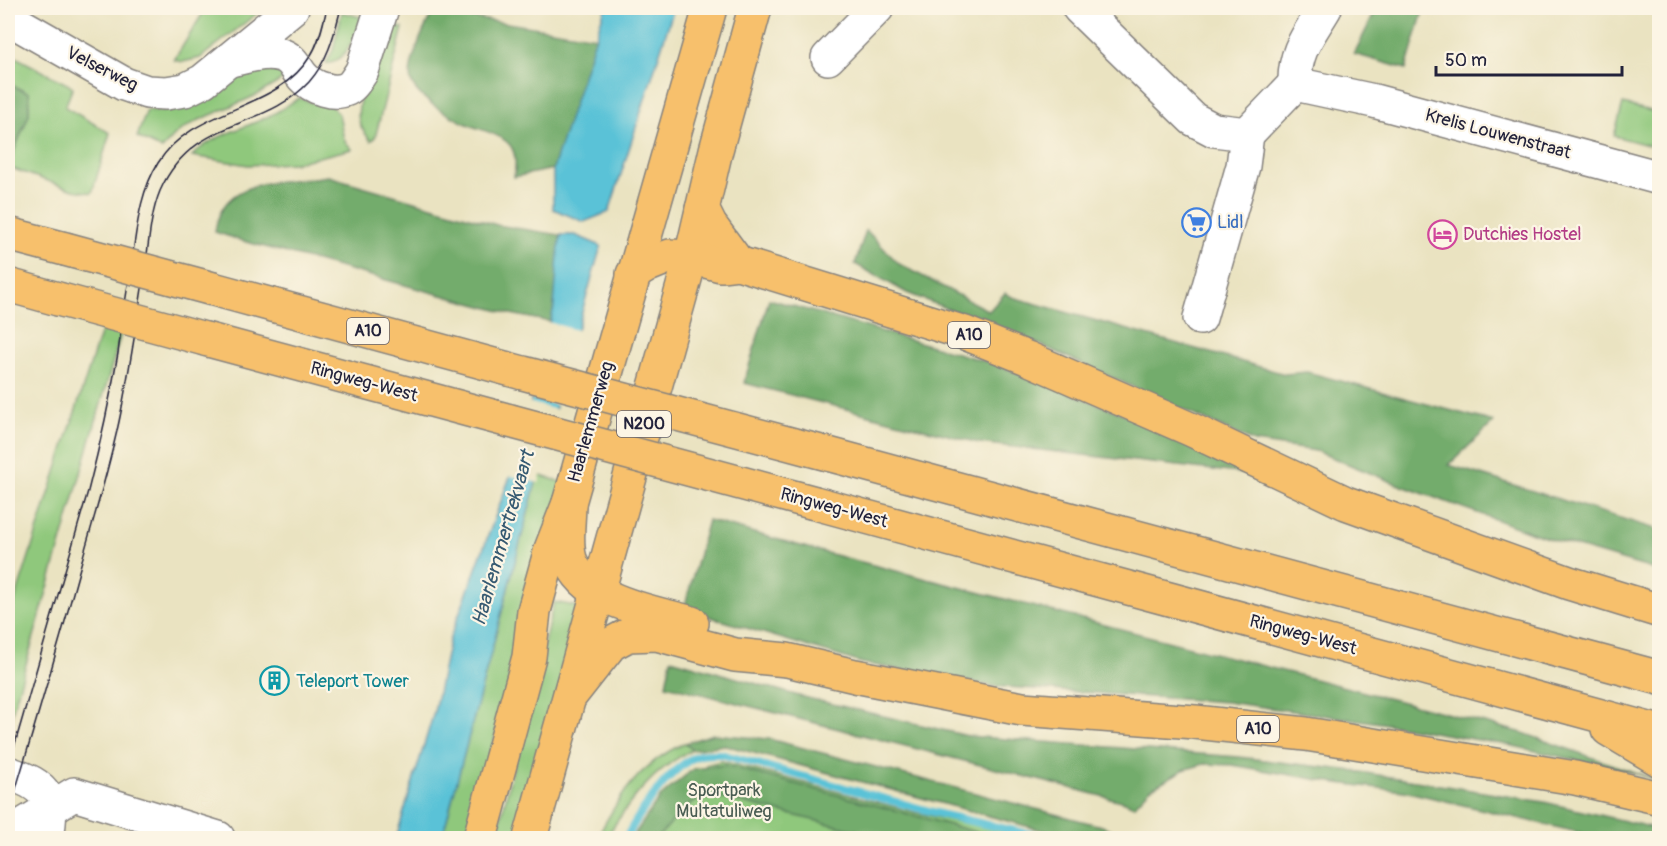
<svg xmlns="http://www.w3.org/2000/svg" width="1667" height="846" font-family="Pangolin,sans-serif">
	<rect width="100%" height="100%" fill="#fcf5e5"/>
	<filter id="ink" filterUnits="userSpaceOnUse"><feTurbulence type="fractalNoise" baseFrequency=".0167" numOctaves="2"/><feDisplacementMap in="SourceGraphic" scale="12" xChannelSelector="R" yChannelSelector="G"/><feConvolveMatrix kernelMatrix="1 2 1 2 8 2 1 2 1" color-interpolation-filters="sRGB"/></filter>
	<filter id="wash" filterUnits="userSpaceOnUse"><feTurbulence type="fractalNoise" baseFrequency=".008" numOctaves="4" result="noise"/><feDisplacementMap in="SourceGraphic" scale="24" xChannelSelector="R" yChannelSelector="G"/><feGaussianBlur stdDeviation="1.35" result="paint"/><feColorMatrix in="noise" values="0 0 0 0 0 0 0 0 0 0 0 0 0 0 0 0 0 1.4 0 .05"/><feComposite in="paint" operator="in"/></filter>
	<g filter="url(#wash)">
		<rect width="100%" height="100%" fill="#eae3c1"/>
		<!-- green -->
		<g fill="#8fc87c" stroke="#58755c" stroke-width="1.5">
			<polygon points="206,8 264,8 200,58 183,62 174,60"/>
			<path d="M 342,12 L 364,18 C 357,32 344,66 326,63 L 333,50 Z"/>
			<path d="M 382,23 L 403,28 L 375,138 L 371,141 C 366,135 361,129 359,121 C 354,105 377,42 382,23 Z"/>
			<polygon points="8,53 73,87 65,107 110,133 92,193 73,190 8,167 29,114 29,93 8,84"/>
			<polygon points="262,66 280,73 285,78 257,95 197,121 178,132 162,149 137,137 147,110 160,111 188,107 206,97 232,77"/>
			<path d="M 299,98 L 311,102 L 330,105 L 339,114 L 344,140 L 352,149 L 294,163 L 248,165 L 192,156 C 212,135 241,130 267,117 C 278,112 289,104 299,98 Z"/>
			<polygon points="1623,104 1659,113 1659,148 1614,136"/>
			<polygon points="123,327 8,727 8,622 102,328"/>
			<polygon points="538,475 565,483 467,838 442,838"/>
			<polygon points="554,602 581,607 518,838 496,838"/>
			<path d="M 685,743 L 692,750 C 653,769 629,802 606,838 L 597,838 C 619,796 640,763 685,743 Z"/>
			<polygon points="721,761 917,813 1037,838 646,838 676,798 706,765"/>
		</g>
		<!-- forest -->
		<g fill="#73ac6c" stroke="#4a6754" stroke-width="1.5">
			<polygon points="1377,8 1424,8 1406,69 1354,54"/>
			<path d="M 442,13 L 597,37 L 553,169 L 514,177 C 516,164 517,151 507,142 C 497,133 481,130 469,125 C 453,118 416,98 411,81 C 406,68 424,28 431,16 Z"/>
			<polygon points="8,84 29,93 29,114 8,165"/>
			<path d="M 328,176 L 497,225 L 561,235 C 556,263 558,293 551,322 L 511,314 L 243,241 L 215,232 C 222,173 286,184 328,176 Z"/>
			<polygon points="866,230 899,264 989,311 1005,293 1012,297 1285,374 1307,372 1494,422 1449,465 1659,530 1659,571 1547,538 1402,486 1316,451 1254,442 1041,345 907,293 855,264"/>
			<polygon points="769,299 995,364 1139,420 1256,475 979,443 744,383"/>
			<polygon points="708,520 815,550 1523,733 1659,781 1639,774 1513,746 1381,723 1226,702 992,686 862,663 684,609"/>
			<polygon points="671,659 799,696 968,736 1239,757 1354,771 1544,802 1659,829 1659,838 1602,838 1404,791 1337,783 1232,765 1204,764 1183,770 1150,789 1134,806 1125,802 666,685"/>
			<polygon points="713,734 769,739 1105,827 1119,833 1121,838 1071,838 724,745 692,750 685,743"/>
			<polygon points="724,765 999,838 887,838 726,799 703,798 688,805 657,838 632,838 660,797 693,769"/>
		</g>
		<!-- water -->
		<g fill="#5ac2d7" stroke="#3e7289" stroke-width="1.5">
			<polygon points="605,8 674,8 609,212 584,222 553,209 553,169"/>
			<polygon points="561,235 575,235 601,246 568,361 442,838 396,838 434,712 449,641 517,458 554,307 558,254"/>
		</g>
		<!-- pier -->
		<g fill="#eae3c1">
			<polygon points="548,322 580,331 559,406 529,398"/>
			<polygon points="528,402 558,410 539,483 507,475 514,457"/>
		</g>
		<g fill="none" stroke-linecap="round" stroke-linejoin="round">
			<!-- stream -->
			<path stroke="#5ac2d7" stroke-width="8" d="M 626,838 C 640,812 669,768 697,756 C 704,753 714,754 721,754 L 944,815 L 1046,838"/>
		</g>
	</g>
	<g filter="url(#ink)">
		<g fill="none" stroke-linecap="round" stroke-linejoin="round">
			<defs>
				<g id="minor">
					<polyline points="1079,8 1193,119 1214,130 1247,134"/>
					<polyline points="8,18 124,84 147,92 166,93 185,90 203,81 292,8"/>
					<polyline points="828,58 877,8"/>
					<path d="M 230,60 C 247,57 264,50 281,55 C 294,59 295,68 303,77 C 313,88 333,95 347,89 C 353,86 358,77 362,71 L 382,8"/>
					<polyline points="1295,84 1374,101 1660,178"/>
					<path d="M 1295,84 C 1294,51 1309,35 1325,8"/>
					<polyline points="1247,134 1295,84"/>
					<polyline points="1200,318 1243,166 1247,134"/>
					<path d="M 8,773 C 48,786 54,797 47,838"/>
					<polyline points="20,827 74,794 218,838"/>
				</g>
				<g id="major">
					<polyline points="480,838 529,657 534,611 551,549 569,503 710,8"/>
					<polyline points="530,838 691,257 716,150 755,8"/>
				</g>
				<g id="highway">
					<polyline points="702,209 710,225 738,263"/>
					<polyline points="8,234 65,249"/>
					<polyline points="633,274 648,265 670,256 691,257 721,265 738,263 965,333 1027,358 1190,429 1346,503 1569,583 1660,611"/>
					<polyline points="8,285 58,299"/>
					<polyline points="213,289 523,373"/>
					<polyline points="205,339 510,421"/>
					<polyline points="828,454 1660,678"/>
					<path d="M 569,503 C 569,521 565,542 570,559 C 584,602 654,612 692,623"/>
					<polyline points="815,503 1660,732"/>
					<polyline points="570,696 611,644 628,635 657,634 735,655 787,660 855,676 1022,709 1195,722 1306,734 1575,778 1660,798"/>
					<polyline points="1608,729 1660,760"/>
				</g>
			</defs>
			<!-- minor casing -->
			<use href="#minor" stroke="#86827e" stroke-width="36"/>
			<!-- major casing -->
			<use href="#major" stroke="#86827e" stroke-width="36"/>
			<!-- highway casing -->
			<use href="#highway" stroke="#86827e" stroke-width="36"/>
			<!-- minor -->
			<use href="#minor" stroke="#fff" stroke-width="33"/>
			<!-- major -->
			<use href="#major" stroke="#f7c06c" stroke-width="33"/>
			<!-- highway -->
			<use href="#highway" stroke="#f7c06c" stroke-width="33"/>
			<!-- tram -->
			<g stroke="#22223b" stroke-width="1.5">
				<path d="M 8,768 L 88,491 C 100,445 110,400 118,353 C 122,322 127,290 132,259 C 137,226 140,192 158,163 C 194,105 276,113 311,55 C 320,41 323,23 327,8"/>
				<path d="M 8,815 C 33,732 58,648 81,564 C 95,513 111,463 121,412 C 131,363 138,313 146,263 C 149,239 151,213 160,191 C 193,116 263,132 309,82 C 328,61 334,35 341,8"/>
			</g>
			<defs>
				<g id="highway-bridge">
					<polyline points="65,249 213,289"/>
					<polyline points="58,299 205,339"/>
					<polyline points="523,373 828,454"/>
					<polyline points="510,421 815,503"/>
				</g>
			</defs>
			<!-- highway-bridge casing -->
			<use href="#highway-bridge" stroke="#86827e" stroke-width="36" stroke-linecap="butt"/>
			<!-- highway-bridge -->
			<use href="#highway-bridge" stroke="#f7c06c" stroke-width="33"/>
		</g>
	</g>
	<!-- icons -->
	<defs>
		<symbol id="supermarket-ring" viewBox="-11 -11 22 22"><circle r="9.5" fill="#fcf5e5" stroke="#3f7fe0" stroke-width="1.5"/><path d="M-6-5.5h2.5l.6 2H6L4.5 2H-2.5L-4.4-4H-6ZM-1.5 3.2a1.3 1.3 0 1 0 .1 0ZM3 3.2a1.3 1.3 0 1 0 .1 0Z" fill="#3f7fe0"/></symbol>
		<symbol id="hotel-ring" viewBox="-11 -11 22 22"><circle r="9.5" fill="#fcf5e5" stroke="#d1479c" stroke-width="1.5"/><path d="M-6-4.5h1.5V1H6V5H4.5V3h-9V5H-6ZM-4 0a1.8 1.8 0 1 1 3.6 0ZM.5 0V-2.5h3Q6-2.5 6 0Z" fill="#d1479c"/></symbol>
		<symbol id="building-ring" viewBox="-11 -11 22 22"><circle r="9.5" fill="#fcf5e5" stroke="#0f9aa8" stroke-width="1.5"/><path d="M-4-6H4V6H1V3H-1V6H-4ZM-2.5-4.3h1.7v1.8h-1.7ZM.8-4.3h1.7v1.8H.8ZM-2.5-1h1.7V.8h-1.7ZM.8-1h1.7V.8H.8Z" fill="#0f9aa8"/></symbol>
	</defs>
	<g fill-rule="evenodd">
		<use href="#supermarket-ring" x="1180" y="206" width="33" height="33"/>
		<use href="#hotel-ring" x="1426" y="218" width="33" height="33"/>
		<use href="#building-ring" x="258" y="664" width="33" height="33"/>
	</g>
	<g text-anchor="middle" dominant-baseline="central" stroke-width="4.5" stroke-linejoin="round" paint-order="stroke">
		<!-- shield labels -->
		<g fill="#fcf5e5" stroke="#63616e" stroke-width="1.5">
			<rect x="347" y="318" width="42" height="26" rx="4.5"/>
			<rect x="948" y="322" width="42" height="26" rx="4.5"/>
			<rect x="617" y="411" width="54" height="26" rx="4.5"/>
			<rect x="1237" y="716" width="42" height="26" rx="4.5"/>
		</g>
		<g font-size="16" font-weight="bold" fill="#22223b">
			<text x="368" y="331">A10</text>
			<text x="969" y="335">A10</text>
			<text x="644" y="424">N200</text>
			<text x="1258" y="729">A10</text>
		</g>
		<!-- street labels -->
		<g font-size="18" fill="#22223b" stroke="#fcf5e5">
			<text transform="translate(102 69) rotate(27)">Velserweg</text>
			<text transform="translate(1498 134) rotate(15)">Krelis Louwenstraat</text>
			<text transform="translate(364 382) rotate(15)">Ringweg-West</text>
			<text transform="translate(591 422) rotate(-74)">Haarlemmerweg</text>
			<text transform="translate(834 508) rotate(15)">Ringweg-West</text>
			<text transform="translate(1303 635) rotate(15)">Ringweg-West</text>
		</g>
		<!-- shop labels -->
		<g font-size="18" fill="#366cbe" stroke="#fcf5e5" text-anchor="start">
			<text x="1217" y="222">Lidl</text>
		</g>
		<!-- hotel labels -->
		<g font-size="18" fill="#b23c85" stroke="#fcf5e5" text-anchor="start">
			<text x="1463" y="234">Dutchies Hostel</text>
		</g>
		<!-- culture labels -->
		<g font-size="18" fill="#0d838f" stroke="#fcf5e5" text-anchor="start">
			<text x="296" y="681">Teleport Tower</text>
		</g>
		<!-- park labels -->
		<g font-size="18" fill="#485c52" stroke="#fcf5e5">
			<text x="724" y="790">Sportpark<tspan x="724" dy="21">Multatuliweg</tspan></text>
		</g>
		<!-- water labels -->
		<g font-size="20" font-style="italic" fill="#365a72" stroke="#fcf5e5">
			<text transform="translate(503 538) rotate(-74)">Haarlemmertrekvaart</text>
		</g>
	</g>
	<!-- margin -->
	<rect width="1667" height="846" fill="none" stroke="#fcf5e5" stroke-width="30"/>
	<!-- scale -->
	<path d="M1436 66v9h186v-9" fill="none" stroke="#22223b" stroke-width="3"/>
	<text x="1445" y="66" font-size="18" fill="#22223b" stroke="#fcf5e5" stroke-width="4.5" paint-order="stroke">50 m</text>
</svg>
